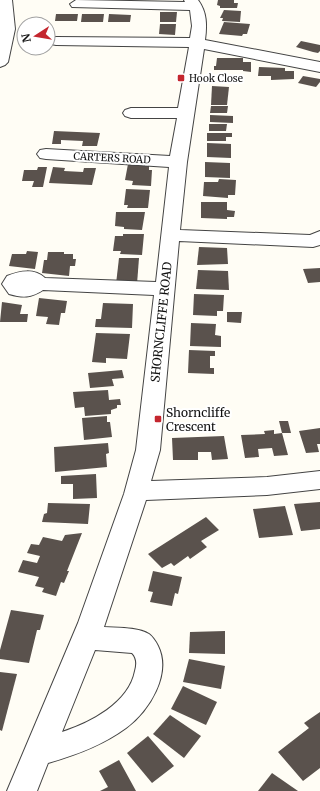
<svg xmlns="http://www.w3.org/2000/svg" width="320" height="791" font-family="Merriweather,serif">
	<rect width="100%" height="100%" fill="#fffdf5"/>
	<!-- building -->
	<g fill="#5a524d">
		<polygon points="218,0 234,0 234,3 238,3 237,8 220,8 220,6 217,5"/>
		<polygon points="224,10 241,11 240,22 222,21 223,18 220,18"/>
		<polygon points="160,12 177,12 176,22 160,22"/>
		<polygon points="56,14 78,14 77,21 55,21"/>
		<polygon points="82,14 104,14 103,22 81,22"/>
		<polygon points="109,14 131,15 130,22 108,22"/>
		<polygon points="224,22 250,24 247,34 243,34 242,36 219,34"/>
		<polygon points="160,24 176,24 175,35 159,34"/>
		<polygon points="301,41 320,45 320,51 318,53 313,52 296,47"/>
		<polygon points="217,58 243,58 243,62 251,62 251,72 243,71 243,70 214,70 214,66 216,66"/>
		<polygon points="259,67 285,68 285,71 294,71 294,79 271,80 271,76 258,76"/>
		<polygon points="303,76 320,79 320,82 316,87 298,83"/>
		<polygon points="212,86 229,87 227,105 211,105"/>
		<polygon points="211,106 228,106 227,113 210,113"/>
		<polygon points="210,115 233,116 233,123 210,122"/>
		<polygon points="209,124 227,124 226,131 209,131"/>
		<polygon points="54,131 100,133 97,146 82,146 83,141 61,140 61,144 52,144"/>
		<polygon points="207,133 232,133 232,137 226,137 226,141 207,141"/>
		<polygon points="207,143 231,144 231,158 207,157"/>
		<polygon points="205,162 230,163 230,178 205,177"/>
		<polygon points="128,164 149,165 149,170 152,170 151,186 132,185 133,181 125,180"/>
		<polygon points="38,167 47,167 43,187 32,187 34,181 22,181 24,170 37,170"/>
		<polygon points="53,167 65,168 64,171 83,172 84,168 96,168 92,185 49,183"/>
		<polygon points="219,179 236,180 235,195 228,195 228,198 203,196 204,182 218,182"/>
		<polygon points="126,189 150,190 148,208 127,208 128,205 124,205"/>
		<polygon points="201,202 227,202 227,210 235,211 234,217 227,217 227,219 201,218"/>
		<polygon points="116,212 145,212 142,230 124,229 124,227 115,226"/>
		<polygon points="123,234 144,234 142,255 120,254 121,251 113,251 115,236 123,236"/>
		<polygon points="199,247 227,248 228,264 197,265"/>
		<polygon points="27,251 38,252 35,269 9,266 12,254 26,254"/>
		<polygon points="48,252 64,252 64,254 73,254 73,259 76,259 75,266 70,266 69,276 42,273 44,260 47,260"/>
		<polygon points="119,258 139,258 137,284 116,284"/>
		<polygon points="320,268 320,282 308,283 303,269"/>
		<polygon points="198,270 228,271 229,290 196,289"/>
		<polygon points="194,294 224,295 223,311 217,311 217,316 193,315"/>
		<polygon points="39,298 67,301 65,313 61,313 59,325 46,324 48,317 36,316"/>
		<polygon points="2,302 22,305 20,314 28,314 27,322 0,322"/>
		<polygon points="103,303 133,304 132,328 95,327 96,319 101,319"/>
		<polygon points="227,312 242,312 241,323 227,322"/>
		<polygon points="191,323 216,324 215,335 221,336 221,347 190,346"/>
		<polygon points="96,333 130,334 127,359 106,358 106,363 92,362"/>
		<polygon points="189,350 215,351 215,356 210,356 210,368 214,368 214,374 188,373"/>
		<polygon points="122,370 124,378 112,379 114,386 90,388 88,373"/>
		<polygon points="108,390 109,400 120,399 121,405 117,405 117,408 111,410 111,414 85,416 84,407 75,408 73,392"/>
		<polygon points="107,416 107,422 110,422 112,437 84,440 82,418"/>
		<polygon points="279,421 288,421 291,433 282,433"/>
		<polygon points="320,428 320,444 317,444 319,452 306,453 299,431"/>
		<polygon points="274,430 274,434 282,433 288,455 274,456 272,448 258,449 259,457 245,458 241,435 265,434 264,431"/>
		<polygon points="224,436 228,459 212,460 211,452 198,452 198,460 173,460 172,438"/>
		<polygon points="108,443 109,453 106,454 107,467 55,472 54,447"/>
		<polygon points="96,474 97,498 73,499 73,484 61,484 61,476"/>
		<polygon points="320,502 320,529 301,531 294,504"/>
		<polygon points="48,503 90,504 88,524 42,522 44,514 47,513"/>
		<polygon points="285,506 293,535 259,538 253,509"/>
		<polygon points="206,517 219,530 201,541 207,547 190,559 188,556 174,566 171,563 162,568 148,554"/>
		<polygon points="82,533 67,571 69,571 64,583 61,582 56,596 42,592 44,588 35,586 39,577 18,572 23,560 37,563 40,556 27,553 31,544 39,545 43,537 62,541 65,535"/>
		<polygon points="153,571 182,577 178,594 175,593 172,606 150,602 153,592 148,591"/>
		<polygon points="11,610 44,615 40,630 37,630 29,663 0,659 0,650"/>
		<polygon points="225,631 225,654 189,653 190,632"/>
		<polygon points="189,659 225,666 221,689 183,682"/>
		<polygon points="0,672 17,674 2,731 0,730"/>
		<polygon points="183,686 217,702 206,725 171,709"/>
		<polygon points="320,712 320,768 303,781 278,752 309,728 304,723"/>
		<polygon points="170,715 201,736 184,758 153,734"/>
		<polygon points="148,736 174,766 152,783 127,753"/>
		<polygon points="119,760 136,791 100,791 108,787 99,771"/>
		<polygon points="272,773 298,791 258,791"/>
	</g>
	<g fill="none" stroke-linecap="round" stroke-linejoin="round">
		<defs>
			<g id="minor">
				<polygon points="0,0 12,0 15,29 8,62 5,65 0,67"/>
				<path d="M 76,0 L 185,2 L 184,0 L 198,0 C 207,12 207,25 205,40 L 320,62 L 320,72 L 204,49 L 187,162 L 180,230 L 310,235 L 320,231 L 320,245 L 313,247 L 179,241 L 160,450 L 151,481 L 267,477 L 320,471 L 320,489 L 267,495 L 146,500 L 104,627 C 117,628 137,627 149,634 C 153,637 156,642 158,646 C 172,674 149,711 126,728 C 103,745 76,755 48,763 L 37,791 L 7,791 L 78,623 L 124,494 L 136,450 L 154,295 L 43,290 C 31,298 23,298 9,294 L 2,284 L 7,276 C 20,271 34,268 45,278 L 156,282 L 169,167 L 46,159 L 40,158 L 37,154 L 40,150 L 46,149 L 170,156 L 177,118 L 131,118 L 125,116 L 123,113 L 125,110 L 131,108 L 178,108 L 189,47 L 56,45 L 51,44 L 49,41 L 51,38 L 56,37 L 190,38 L 192,26 L 190,10 L 72,7 L 70,4 ZM 95,650 L 132,653 C 137,658 137,664 135,671 C 129,703 90,723 62,732 Z"/>
			</g>
		</defs>
		<!-- minor casing -->
		<use href="#minor" stroke="#444" stroke-width="2"/>
		<!-- minor -->
		<use href="#minor" fill="#fff" fill-rule="evenodd"/>
	</g>
	<!-- markers -->
	<g fill="#c4262e" stroke="#fff" stroke-width="1.5">
		<rect x="177" y="74" width="8" height="8" rx="2"/>
		<rect x="154" y="415" width="8" height="8" rx="2"/>
	</g>
	<g text-anchor="middle" dominant-baseline="central" stroke-width="4" stroke-linejoin="round" paint-order="stroke">
		<!-- far-poi labels -->
		<g font-size="10" fill="#111" stroke="#fff" text-anchor="start">
			<text x="189" y="78">Hook Close</text>
		</g>
		<!-- far-street labels -->
		<g font-size="10" fill="#111" stroke="#fff">
			<text transform="translate(112 158) rotate(3)">CARTERS ROAD</text>
		</g>
		<!-- street labels -->
		<g font-size="12" fill="#111" stroke="#fff">
			<text transform="translate(161 322) rotate(-84)">SHORNCLIFFE ROAD</text>
		</g>
		<!-- poi labels -->
		<g font-size="12" fill="#111" stroke="#fff" text-anchor="start">
			<text x="166" y="412">Shorncliffe<tspan x="166" dy="14">Crescent</tspan></text>
		</g>
	</g>
	<!-- north arrow -->
	<g transform="translate(36 36) rotate(258)"><circle r="19" fill="#ffffff" stroke="#a0a0a0"/>
	<path d="M0-3L7 15L0 10L-7 15Z" fill="#c4262e"/>
	<text y="-6" font-size="11" font-weight="bold" text-anchor="middle" fill="#111111">N</text>
	</g>
</svg>
